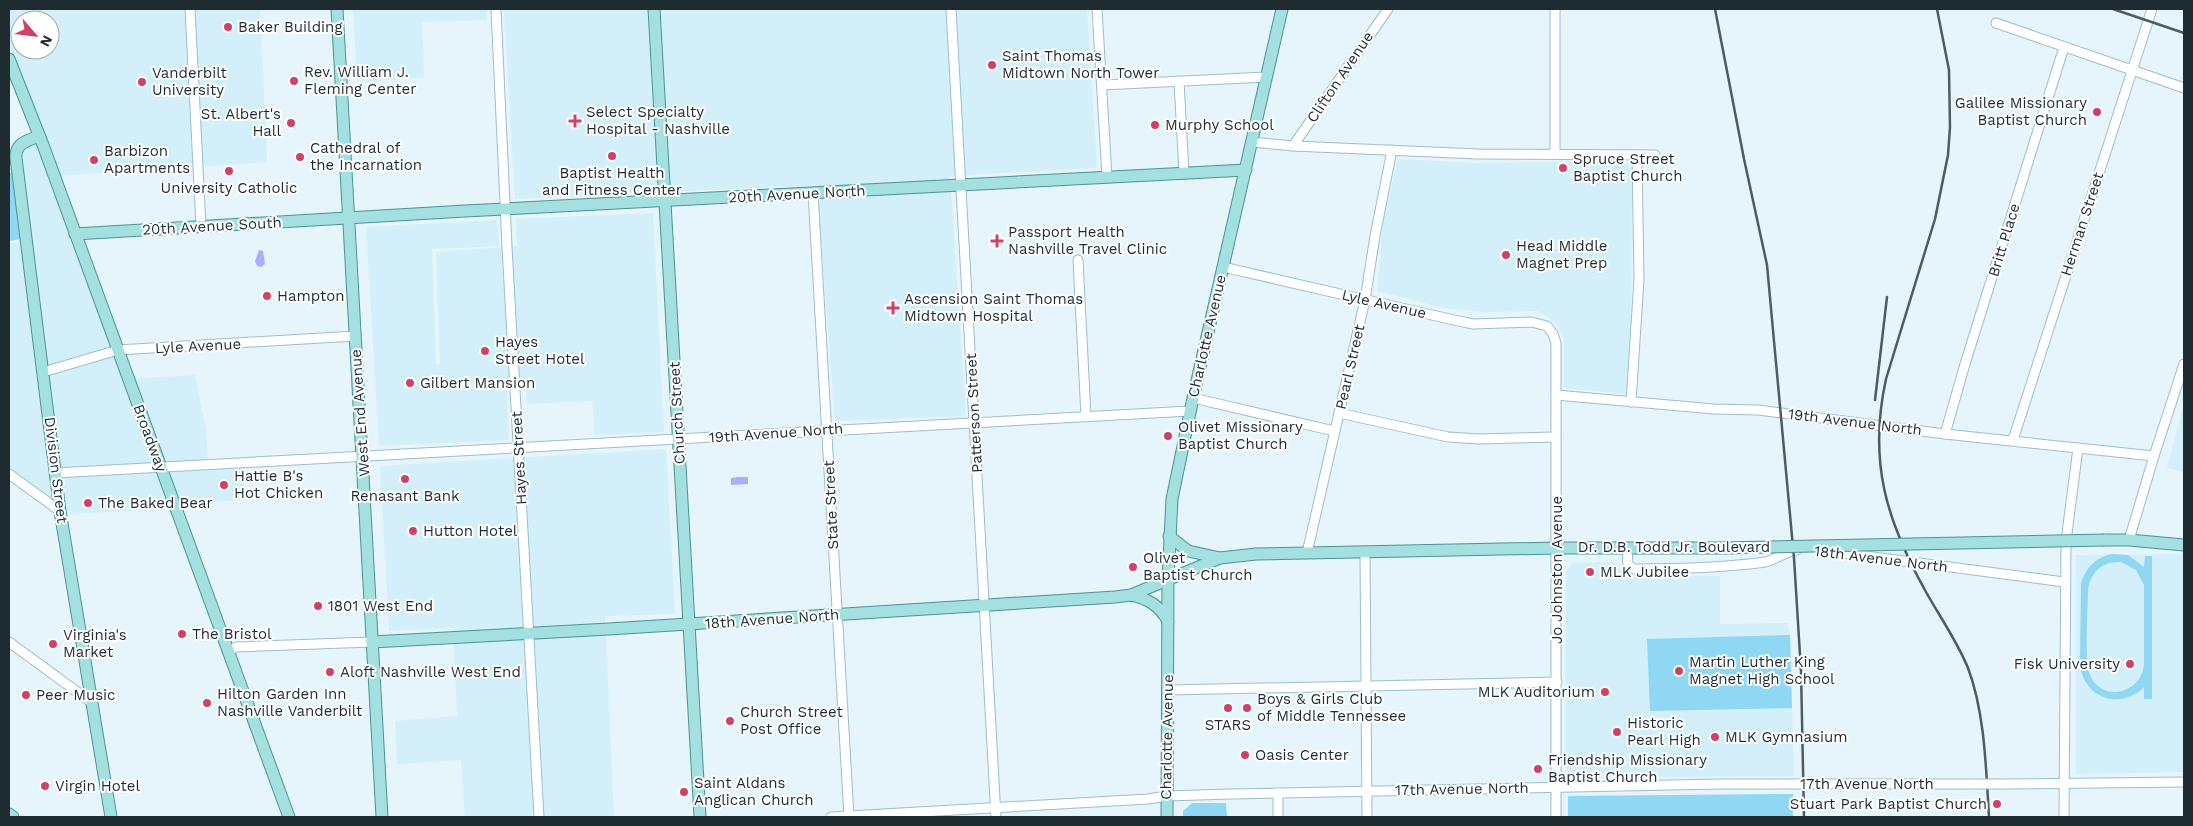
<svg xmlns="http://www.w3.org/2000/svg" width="2193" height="826" font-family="'Work Sans',sans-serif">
	<rect width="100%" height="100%" fill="#e6f5fb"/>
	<!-- built -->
	<g fill="#d3effa" fill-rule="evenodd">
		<path d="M 9,9 L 260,9 L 267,162 L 55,176 L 128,379 L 195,375 L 206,429 L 208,465 L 243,463 L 244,500 L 174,504 L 176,509 L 66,514 L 9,474 L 9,244 L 26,241 L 16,153 L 39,136 L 9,55 ZM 20,20 L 50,20 L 50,50 L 20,50 Z"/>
		<polygon points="353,9 486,9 487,20 422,22 424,78 357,82"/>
		<polygon points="504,9 1087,9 1097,168 950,176 966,416 835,421 817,185 515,199"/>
		<polygon points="1398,159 1476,163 1625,161 1632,169 1631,341 1627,394 1564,388 1564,338 1556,324 1547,316 1537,311 1485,312 1444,308 1377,291 1383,224"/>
		<polygon points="653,213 664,432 594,435 593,401 527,404 525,382 506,384 509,440 379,446 366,227 497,220 499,246 432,249 436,365 440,364 436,252 517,246 516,219"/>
		<polygon points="2184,403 2184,472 2167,468"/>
		<polygon points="666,449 675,614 605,616 614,817 465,817 461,760 397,764 395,721 457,716 453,628 389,631 380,466"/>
		<polygon points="2184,554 2184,772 2076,774 2076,555"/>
		<polygon points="1612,562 1617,564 1622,573 1628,577 1720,576 1720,624 1788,623 1790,635 1794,776 1566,778 1566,571 1573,563"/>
	</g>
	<!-- green -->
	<g fill="#8fd7f2" fill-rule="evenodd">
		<polygon points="14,172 22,239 9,241 9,173"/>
		<path d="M 2111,554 L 2128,555 L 2144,567 L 2145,556 L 2152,556 L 2152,699 L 2144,699 L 2144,687 C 2120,711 2083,698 2080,664 L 2081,584 C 2085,568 2095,558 2111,554 ZM 2121,562 L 2136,570 L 2144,585 L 2144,664 C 2142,693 2102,704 2090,675 C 2084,660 2088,608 2088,590 C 2090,572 2103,561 2121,562 Z"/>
		<polygon points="1790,635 1792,708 1650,711 1647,639"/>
		<polygon points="1793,794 1793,817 1568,817 1568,796"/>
		<polygon points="1192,803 1226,803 1227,817 1183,817 1183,811"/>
	</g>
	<!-- water -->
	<g fill="#abaefb">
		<polygon points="259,250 263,251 265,264 261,267 257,266 255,261"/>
		<polygon points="738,477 748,477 748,484 731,485 731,478"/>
	</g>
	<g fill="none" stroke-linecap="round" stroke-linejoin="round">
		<defs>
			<g id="minor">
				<polyline points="190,9 201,226"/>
				<polyline points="496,9 507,247 539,817"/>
				<polyline points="951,9 996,817"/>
				<polyline points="1097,9 1107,177"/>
				<polyline points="1996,23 2184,88"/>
				<polyline points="1179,81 1184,173"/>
				<polyline points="1102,85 1266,77"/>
				<polyline points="1252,142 1293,146 1478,154 1655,155"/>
				<polyline points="1293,146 1388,9"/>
				<polyline points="1555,154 1555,9"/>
				<polyline points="813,193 849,817"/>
				<polyline points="1078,260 1086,416"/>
				<polyline points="1223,267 1454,320 1473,324 1531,322 1547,326 1553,334 1556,343 1556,817"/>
				<polyline points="43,372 118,350 355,336"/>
				<polyline points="1556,395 1714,409 1758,410 1945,434 2154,456"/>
				<polyline points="1193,398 1334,431"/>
				<polyline points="1631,402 1639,279 1637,155"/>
				<polyline points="1339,413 1448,437 1479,439 1556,437"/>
				<polyline points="1945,434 1965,364 2064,47"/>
				<polyline points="2013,440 2152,9"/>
				<polyline points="55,473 1190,411"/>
				<polyline points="9,474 60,511"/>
				<polyline points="2129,540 2154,456 2184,364"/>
				<path d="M 1627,548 L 1628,565 L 1634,569 C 1678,569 1722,568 1765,562 C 1776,560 1785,551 1797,550"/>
				<polyline points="1820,550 2064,582"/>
				<polyline points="1365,552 1367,817"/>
				<polyline points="1307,553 1365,300 1375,236 1392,150"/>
				<polyline points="9,642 91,702"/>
				<polyline points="229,651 236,647 372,642"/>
				<polyline points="1168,690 1557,682"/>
				<polyline points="2007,784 2184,782"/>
				<polyline points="1278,793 1278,817"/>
				<polyline points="831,817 1148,799 1167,796 1231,794 1720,784 1971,784"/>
				<polyline points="2064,817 2066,541 2078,448"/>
			</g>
			<g id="major">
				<polyline points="337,9 382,817"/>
				<polyline points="654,9 700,817"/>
				<polyline points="9,59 43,145 289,817"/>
				<path d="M 39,136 C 27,141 15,143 16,158 L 60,511 L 111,817"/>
				<polyline points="75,234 465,211 1246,170"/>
				<polyline points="1169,536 1188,551 1220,558"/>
				<polyline points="2104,540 2129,540 2184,545"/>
				<path d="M 1131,595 C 1148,599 1159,605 1168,621"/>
				<polyline points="372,642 609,629 1115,597 1131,595 1220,558 1256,554 1557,548 1724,548"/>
				<polyline points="9,814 13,817"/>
				<polyline points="1167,817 1168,579 1172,499 1193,398 1282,9"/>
			</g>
		</defs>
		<!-- minor casing -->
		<use href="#minor" stroke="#9abfcd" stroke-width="11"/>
		<!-- major casing -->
		<use href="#major" stroke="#4c9395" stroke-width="13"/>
		<!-- minor -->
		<use href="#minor" stroke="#fff" stroke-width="9"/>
		<!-- major -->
		<use href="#major" stroke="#a3e0df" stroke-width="11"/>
		<!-- rail -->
		<g stroke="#4e5c62" stroke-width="2.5">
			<polyline points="1715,9 1744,159 1767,265 1794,558 1801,671 1804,817"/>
			<path d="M 1937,9 L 1949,70 L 1950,127 L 1948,155 L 1935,219 L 1886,379 C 1868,461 1886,520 1926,592 C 1940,617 1957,641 1968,668 C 1985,713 1986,769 1989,817"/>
			<polyline points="2113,9 2184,33"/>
			<polyline points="1875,400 1887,297"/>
		</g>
		<defs>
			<polyline id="minor-bridge" points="1971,784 2007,784"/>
			<polyline id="major-bridge" points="1724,548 2104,540"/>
		</defs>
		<!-- minor-bridge casing -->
		<use href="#minor-bridge" stroke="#9abfcd" stroke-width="11" stroke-linecap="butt"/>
		<!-- major-bridge casing -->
		<use href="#major-bridge" stroke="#4c9395" stroke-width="13" stroke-linecap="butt"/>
		<!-- minor-bridge -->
		<use href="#minor-bridge" stroke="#fff" stroke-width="9"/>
		<!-- major-bridge -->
		<use href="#major-bridge" stroke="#a3e0df" stroke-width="11"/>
	</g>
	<!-- markers -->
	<g fill="#d04165" stroke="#fff" stroke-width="2">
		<circle cx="228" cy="27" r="5"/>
		<circle cx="992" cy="65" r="5"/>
		<circle cx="294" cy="81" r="5"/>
		<circle cx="142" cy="82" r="5"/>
		<circle cx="2097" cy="112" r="5"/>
		<path d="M572.5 113.5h5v5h5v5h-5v5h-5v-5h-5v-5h5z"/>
		<circle cx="291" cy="123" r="5"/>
		<circle cx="1155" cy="125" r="5"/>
		<circle cx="612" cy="156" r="5"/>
		<circle cx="300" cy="157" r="5"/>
		<circle cx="94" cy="160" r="5"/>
		<circle cx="1563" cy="168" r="5"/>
		<circle cx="229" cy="171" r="5"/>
		<path d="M994.5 233.5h5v5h5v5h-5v5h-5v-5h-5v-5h5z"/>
		<circle cx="1506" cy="255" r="5"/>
		<circle cx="267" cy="296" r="5"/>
		<path d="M890.5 300.5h5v5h5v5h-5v5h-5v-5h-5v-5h5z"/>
		<circle cx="485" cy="351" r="5"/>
		<circle cx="410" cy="383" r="5"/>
		<circle cx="1168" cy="436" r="5"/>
		<circle cx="405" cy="479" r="5"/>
		<circle cx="224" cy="485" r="5"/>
		<circle cx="88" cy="503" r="5"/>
		<circle cx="413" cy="531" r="5"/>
		<circle cx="1133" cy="567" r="5"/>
		<circle cx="1590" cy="572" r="5"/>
		<circle cx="318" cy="606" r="5"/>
		<circle cx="182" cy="634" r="5"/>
		<circle cx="53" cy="644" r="5"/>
		<circle cx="2130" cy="664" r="5"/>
		<circle cx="1679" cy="671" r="5"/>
		<circle cx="330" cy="672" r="5"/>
		<circle cx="1605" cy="692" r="5"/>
		<circle cx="26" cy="695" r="5"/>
		<circle cx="207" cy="703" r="5"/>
		<circle cx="1228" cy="708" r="5"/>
		<circle cx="1247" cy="708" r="5"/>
		<circle cx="730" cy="721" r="5"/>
		<circle cx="1617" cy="732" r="5"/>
		<circle cx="1715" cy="737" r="5"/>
		<circle cx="1245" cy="755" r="5"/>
		<circle cx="1538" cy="769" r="5"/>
		<circle cx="45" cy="786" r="5"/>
		<circle cx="684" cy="792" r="5"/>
		<circle cx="1997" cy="804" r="5"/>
	</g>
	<g text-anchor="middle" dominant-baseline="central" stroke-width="4" stroke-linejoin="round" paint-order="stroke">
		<!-- poi labels -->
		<g font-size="15" fill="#1e2c32" stroke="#fff" text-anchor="start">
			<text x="238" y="27">Baker Building</text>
			<text x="1002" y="56">Saint Thomas<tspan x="1002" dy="17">Midtown North Tower</tspan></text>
			<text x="304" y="72">Rev. William J.<tspan x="304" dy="17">Fleming Center</tspan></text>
			<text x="152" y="73">Vanderbilt<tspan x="152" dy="17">University</tspan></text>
			<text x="2087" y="103" text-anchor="end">Galilee Missionary<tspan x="2087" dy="17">Baptist Church</tspan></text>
			<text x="586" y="112">Select Specialty<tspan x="586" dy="17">Hospital - Nashville</tspan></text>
			<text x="281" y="114" text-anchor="end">St. Albert's<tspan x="281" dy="17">Hall</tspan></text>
			<text x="1165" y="125">Murphy School</text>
			<text x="310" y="148">Cathedral of<tspan x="310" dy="17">the Incarnation</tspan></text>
			<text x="104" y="151">Barbizon<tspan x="104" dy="17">Apartments</tspan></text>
			<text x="1573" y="159">Spruce Street<tspan x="1573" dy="17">Baptist Church</tspan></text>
			<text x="612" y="173" text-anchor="middle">Baptist Health<tspan x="612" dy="17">and Fitness Center</tspan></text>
			<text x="229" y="188" text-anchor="middle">University Catholic</text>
			<text x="1008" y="232">Passport Health<tspan x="1008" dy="17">Nashville Travel Clinic</tspan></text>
			<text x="1516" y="246">Head Middle<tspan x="1516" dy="17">Magnet Prep</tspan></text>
			<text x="277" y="296">Hampton</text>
			<text x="904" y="299">Ascension Saint Thomas<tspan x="904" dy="17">Midtown Hospital</tspan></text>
			<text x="495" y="342">Hayes<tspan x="495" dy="17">Street Hotel</tspan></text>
			<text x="420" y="383">Gilbert Mansion</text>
			<text x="1178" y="427">Olivet Missionary<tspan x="1178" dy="17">Baptist Church</tspan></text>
			<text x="234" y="476">Hattie B's<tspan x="234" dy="17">Hot Chicken</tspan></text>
			<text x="405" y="496" text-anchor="middle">Renasant Bank</text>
			<text x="98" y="503">The Baked Bear</text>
			<text x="423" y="531">Hutton Hotel</text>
			<text x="1143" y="558">Olivet<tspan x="1143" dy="17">Baptist Church</tspan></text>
			<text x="1600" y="572">MLK Jubilee</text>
			<text x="328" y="606">1801 West End</text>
			<text x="192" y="634">The Bristol</text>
			<text x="63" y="635">Virginia's<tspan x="63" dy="17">Market</tspan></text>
			<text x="1689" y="662">Martin Luther King<tspan x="1689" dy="17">Magnet High School</tspan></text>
			<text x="2120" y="664" text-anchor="end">Fisk University</text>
			<text x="340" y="672">Aloft Nashville West End</text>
			<text x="1595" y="692" text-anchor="end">MLK Auditorium</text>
			<text x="217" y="694">Hilton Garden Inn<tspan x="217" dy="17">Nashville Vanderbilt</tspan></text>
			<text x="36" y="695">Peer Music</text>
			<text x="1257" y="699">Boys &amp; Girls Club<tspan x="1257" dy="17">of Middle Tennessee</tspan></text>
			<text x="740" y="712">Church Street<tspan x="740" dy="17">Post Office</tspan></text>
			<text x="1627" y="723">Historic<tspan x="1627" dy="17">Pearl High</tspan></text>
			<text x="1228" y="725" text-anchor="middle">STARS</text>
			<text x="1725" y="737">MLK Gymnasium</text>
			<text x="1255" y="755">Oasis Center</text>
			<text x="1548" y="760">Friendship Missionary<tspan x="1548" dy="17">Baptist Church</tspan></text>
			<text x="694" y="783">Saint Aldans<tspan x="694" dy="17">Anglican Church</tspan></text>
			<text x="55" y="786">Virgin Hotel</text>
			<text x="1987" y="804" text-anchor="end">Stuart Park Baptist Church</text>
		</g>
		<!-- street labels -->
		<g font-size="15" fill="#1e2c32" stroke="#fff">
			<text transform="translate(1340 77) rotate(-56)">Clifton Avenue</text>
			<text transform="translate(797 194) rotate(-3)">20th Avenue North</text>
			<text transform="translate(2082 224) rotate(-72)">Herman Street</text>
			<text transform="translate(212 226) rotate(-3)">20th Avenue South</text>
			<text transform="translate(2004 240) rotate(-73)">Britt Place</text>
			<text transform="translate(1384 304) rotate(13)">Lyle Avenue</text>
			<text transform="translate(1207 336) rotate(-77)">Charlotte Avenue</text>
			<text transform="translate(198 346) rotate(-3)">Lyle Avenue</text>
			<text transform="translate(1350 367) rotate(-77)">Pearl Street</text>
			<text transform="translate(360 413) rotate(-94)">West End Avenue</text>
			<text transform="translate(677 413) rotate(-93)">Church Street</text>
			<text transform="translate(974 413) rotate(-93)">Patterson Street</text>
			<text transform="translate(1855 422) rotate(7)">19th Avenue North</text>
			<text transform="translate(776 433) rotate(-4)">19th Avenue North</text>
			<text transform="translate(150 438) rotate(70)">Broadway</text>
			<text transform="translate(519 458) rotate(-93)">Hayes Street</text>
			<text transform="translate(56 470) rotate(83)">Division Street</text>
			<text transform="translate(831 505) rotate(-93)">State Street</text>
			<text x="1674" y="547">Dr. D.B. Todd Jr. Boulevard</text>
			<text transform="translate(1881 559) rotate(7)">18th Avenue North</text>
			<text transform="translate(1557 570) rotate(-90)">Jo Johnston Avenue</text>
			<text transform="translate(772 619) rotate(-4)">18th Avenue North</text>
			<text transform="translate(1167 737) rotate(-89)">Charlotte Avenue</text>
			<text x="1867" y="784">17th Avenue North</text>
			<text transform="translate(1462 789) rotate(-1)">17th Avenue North</text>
		</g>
	</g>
	<!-- border -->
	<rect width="2193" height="826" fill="none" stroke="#1e2c32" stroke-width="20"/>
	<!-- north arrow -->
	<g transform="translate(35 35) rotate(118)"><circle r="24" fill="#ffffff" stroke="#a5abad"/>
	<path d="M0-4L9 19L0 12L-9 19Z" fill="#d04165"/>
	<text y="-8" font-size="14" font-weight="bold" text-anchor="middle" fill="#1e2c32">N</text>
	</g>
</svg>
